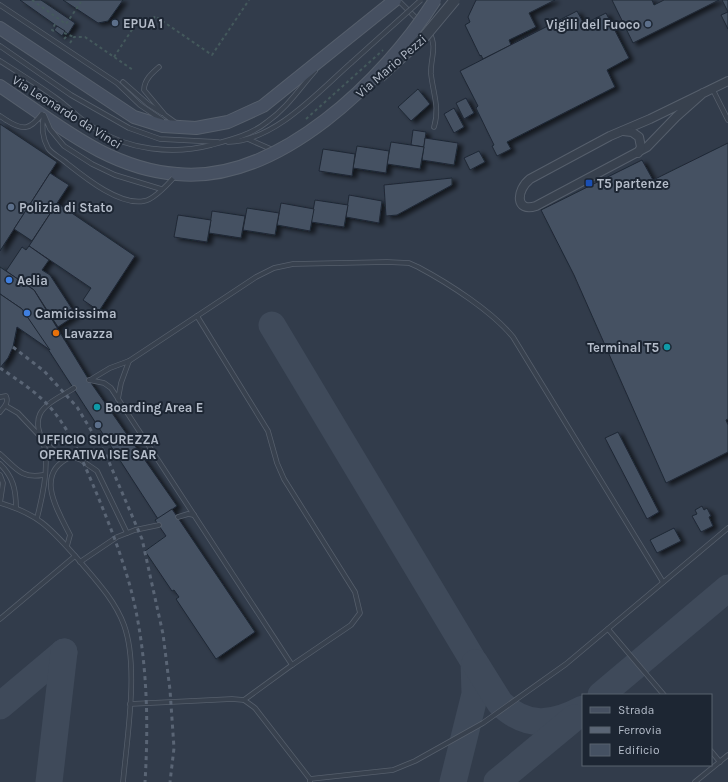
<svg xmlns="http://www.w3.org/2000/svg" width="728" height="782" font-family="Karla,sans-serif">
	<defs>
		<filter id="shadow"><feDropShadow dx="4.5" dy="2.5" stdDeviation="2" flood-color="#0009"/></filter>
	</defs>
	<rect width="100%" height="100%" fill="#242f3e"/>
	<!-- airport -->
	<path fill="#323c4b" fill-rule="evenodd" d="M 0,0 L 728,0 L 728,782 L 0,782 ZM 583,695 L 711,695 L 711,765 L 583,765 Z"/>
	<g fill="none" stroke-linecap="round" stroke-linejoin="round">
		<!-- taxiway -->
		<g stroke="#3f4a5a" stroke-width="27">
			<polyline points="272,325 474,662 475,694 453,782"/>
			<path d="M 475,663 L 500,703 C 527,729 553,725 583,709"/>
			<polyline points="601,695 728,588"/>
			<polyline points="0,706 64,652"/>
			<polyline points="49,782 64,652"/>
			<polyline points="497,782 574,718"/>
		</g>
	</g>
	<!-- building -->
	<g fill="#455162" stroke="#1f2835" filter="url(#shadow)">
		<polygon points="20,0 41,0 75,23 68,34"/>
		<polygon points="63,0 123,0 108,21 98,23"/>
		<polygon points="476,0 555,0 529,13 536,27 509,40 511,45 483,59 481,55 480,56 465,25 470,22 468,17"/>
		<polygon points="612,0 652,0 654,5 664,0 719,0 633,43"/>
		<polygon points="722,0 728,0 728,29 721,15 728,12"/>
		<polygon points="577,11 584,24 606,13 629,58 607,70 615,87 507,142 511,149 497,156 492,146 494,145 476,108 478,106 460,71"/>
		<polygon points="57,26 65,31 62,36 54,30"/>
		<polygon points="418,89 430,104 411,121 398,107"/>
		<polygon points="466,98 474,113 464,119 456,103"/>
		<polygon points="454,108 464,127 454,133 444,114"/>
		<polygon points="0,124 57,162 0,251"/>
		<polygon points="413,130 426,132 424,147 411,145"/>
		<polygon points="425,138 458,143 454,165 422,160"/>
		<polygon points="391,142 424,147 420,169 387,164"/>
		<polygon points="728,143 728,419 726,420 728,425 728,452 666,483 574,275 541,210 642,160 653,180"/>
		<polygon points="357,146 389,151 386,173 353,168"/>
		<polygon points="323,149 355,154 352,176 319,171"/>
		<polygon points="479,151 485,162 470,170 464,158"/>
		<polygon points="50,173 69,185 32,241 14,229"/>
		<polygon points="452,178 452,185 397,215 386,216 384,185"/>
		<polygon points="349,195 382,201 379,223 346,217"/>
		<polygon points="315,200 348,205 344,227 311,222"/>
		<polygon points="57,203 135,256 99,311 83,300 91,288 29,246"/>
		<polygon points="281,203 314,209 310,231 277,225"/>
		<polygon points="247,208 279,213 275,235 243,230"/>
		<polygon points="212,211 245,216 241,238 209,233"/>
		<polygon points="178,215 211,220 207,242 174,237"/>
		<polygon points="29,246 49,260 42,270 50,275 76,315 58,327 34,290 6,271 22,247 26,250"/>
		<polygon points="0,267 34,290 89,380 177,506 158,519 22,309 0,294"/>
		<polygon points="0,294 22,309 50,350 17,327 13,347 8,358 0,368"/>
		<polygon points="618,432 659,512 647,519 605,438"/>
		<polygon points="702,506 704,510 707,508 711,516 709,517 713,526 701,532 692,516 697,514 695,510"/>
		<polygon points="172,509 255,632 216,659 176,599 179,597 174,590 172,591 145,551 166,536 155,520"/>
		<polygon points="674,528 681,541 657,553 650,540"/>
	</g>
	<g fill="none" stroke-linecap="round" stroke-linejoin="round">
		<defs>
			<g id="service">
				<polyline points="398,0 419,21"/>
				<polyline points="0,5 117,83 140,105 162,120"/>
				<path d="M 429,32 C 438,47 430,59 431,74 C 433,93 440,108 434,127"/>
				<polyline points="417,35 425,27"/>
				<polyline points="0,46 71,95 129,128 160,139 218,142"/>
				<path d="M 0,61 C 19,73 38,85 56,98 C 69,107 80,120 94,128 C 128,150 173,155 211,145 C 230,140 251,135 267,122 C 287,108 299,89 315,71"/>
				<path d="M 159,67 C 152,73 144,80 144,90 L 165,115 L 176,123"/>
				<polyline points="123,82 148,104 162,113"/>
				<polyline points="713,90 728,120"/>
				<polyline points="0,116 6,120"/>
				<polyline points="248,139 273,150"/>
				<path d="M 228,142 C 275,141 318,92 351,63"/>
				<polyline points="89,380 104,383 111,388 292,665 351,625 360,613 355,592 284,479 277,463 268,431 197,316"/>
				<path d="M 90,380 L 110,368 L 129,361 L 256,277 L 274,268 L 293,264 L 387,262 L 409,263 L 418,267 C 448,283 492,311 513,337 L 663,582"/>
				<path d="M 0,397 L 6,396 C 9,403 4,407 0,412"/>
				<polyline points="118,399 121,383 129,361"/>
				<polyline points="6,406 18,413 52,449 81,460 97,471 127,533"/>
				<path d="M 0,454 C 16,468 21,479 43,475"/>
				<path d="M 0,464 C 13,477 16,489 16,508"/>
				<path d="M 0,475 L 3,483 L 0,503 C 39,514 51,529 77,558 C 94,578 115,600 124,625 C 139,666 127,738 123,782"/>
				<polyline points="178,517 188,514 194,515"/>
				<path d="M 37,518 C 42,499 48,469 45,450 C 43,438 34,427 40,414 C 45,403 64,395 74,388"/>
				<path d="M 67,546 L 70,535 C 58,511 33,473 71,457"/>
				<polyline points="80,562 117,537 135,530 159,525"/>
				<polyline points="0,619 75,556"/>
				<polyline points="608,629 664,695"/>
				<polyline points="292,665 244,700 255,708 310,779 310,782"/>
				<polyline points="130,704 232,699 244,700"/>
				<polyline points="711,751 720,762"/>
				<polyline points="310,779 393,770 415,761 483,723 566,664 728,528"/>
				<polyline points="695,782 728,755"/>
			</g>
			<g id="minor">
				<path d="M 703,93 L 676,117 L 647,147 L 536,206 C 515,213 516,190 530,179 L 610,136 L 650,119 L 728,81"/>
				<polyline points="623,131 632,132 639,137 641,147 638,153"/>
			</g>
			<g id="secondary">
				<polyline points="0,28 134,117 163,126 196,128 228,122 263,106 395,0"/>
				<path d="M 0,86 C 56,123 108,169 177,174"/>
			</g>
		</defs>
		<!-- service casing -->
		<use href="#service" stroke="#565f6c" stroke-width="5.5"/>
		<!-- minor casing -->
		<use href="#minor" stroke="#565f6c" stroke-width="10"/>
		<!-- secondary casing -->
		<use href="#secondary" stroke="#565f6c" stroke-width="14"/>
		<!-- path -->
		<g stroke="#44595c" stroke-width="2" stroke-dasharray="3 3" stroke-linecap="butt">
			<polyline points="32,0 66,24 81,2"/>
			<polyline points="54,31 52,30 55,24"/>
			<polyline points="64,33 74,37"/>
			<polyline points="64,39 68,35"/>
			<polyline points="70,43 74,37 85,37 133,70"/>
			<polyline points="114,57 139,19 149,26 155,16 212,55 249,0"/>
			<polyline points="306,119 383,50"/>
		</g>
		<!-- service -->
		<use href="#service" stroke="#38414e" stroke-width="4"/>
		<!-- minor -->
		<use href="#minor" stroke="#38414e" stroke-width="8"/>
		<!-- secondary -->
		<use href="#secondary" stroke="#465061" stroke-width="12"/>
		<!-- rail -->
		<g stroke="#5a6575" stroke-width="3" stroke-dasharray="4 4" stroke-linecap="butt">
			<polyline points="13,347 44,371 77,407 106,455 142,539 163,634 170,690 174,748 170,782"/>
			<path d="M 0,368 C 18,380 41,395 54,412 C 72,434 85,466 96,492 C 109,523 121,554 130,586 C 147,649 149,718 145,782"/>
		</g>
		<defs>
			<g id="service-bridge">
				<polyline points="351,63 421,0"/>
				<path d="M 6,120 C 23,131 30,130 42,114"/>
				<path d="M 161,189 L 115,175 L 92,164 L 64,146 L 50,129 L 44,115 C 41,127 42,137 48,148 C 51,153 59,157 64,161 C 83,176 119,206 144,201 C 154,200 170,182 177,174"/>
			</g>
			<polyline id="tertiary-bridge" points="380,77 425,36 455,0"/>
			<path id="secondary-bridge" d="M 177,174 C 278,184 385,79 435,0"/>
		</defs>
		<!-- service-bridge casing -->
		<use href="#service-bridge" stroke="#565f6c" stroke-width="5.5" stroke-linecap="butt"/>
		<!-- tertiary-bridge casing -->
		<use href="#tertiary-bridge" stroke="#565f6c" stroke-width="12" stroke-linecap="butt"/>
		<!-- secondary-bridge casing -->
		<use href="#secondary-bridge" stroke="#565f6c" stroke-width="14" stroke-linecap="butt"/>
		<!-- service-bridge -->
		<use href="#service-bridge" stroke="#38414e" stroke-width="4"/>
		<!-- tertiary-bridge -->
		<use href="#tertiary-bridge" stroke="#38414e" stroke-width="10"/>
		<!-- secondary-bridge -->
		<use href="#secondary-bridge" stroke="#465061" stroke-width="12"/>
	</g>
	<!-- markers -->
	<g fill="#5c6f8a" stroke="#1d2633" stroke-width="1.5">
		<circle cx="115" cy="23" r="4"/>
		<circle cx="648" cy="24" r="4"/>
		<circle cx="11" cy="207" r="4"/>
		<circle cx="98" cy="425" r="4"/>
	</g>
	<rect fill="#1a4fb4" stroke="#1d2633" stroke-width="1.5" x="585" y="179" width="8" height="8" rx="2"/>
	<g fill="#3f7fe0" stroke="#1d2633" stroke-width="1.5">
		<circle cx="9" cy="280" r="4"/>
		<circle cx="27" cy="313" r="4"/>
	</g>
	<circle fill="#e8710a" stroke="#1d2633" stroke-width="1.5" cx="56" cy="333" r="4"/>
	<g fill="#0f9aa8" stroke="#1d2633" stroke-width="1.5">
		<circle cx="667" cy="347" r="4"/>
		<circle cx="97" cy="407" r="4"/>
	</g>
	<g text-anchor="middle" dominant-baseline="central" stroke-width="4" stroke-linejoin="round" paint-order="stroke">
		<!-- poi labels -->
		<g font-size="13" font-weight="bold" fill="#b4bcc9" stroke="#1d2633" text-anchor="start">
			<text x="123" y="23">EPUA 1</text>
			<text x="640" y="24" text-anchor="end">Vigili del Fuoco</text>
			<text x="597" y="183">T5 partenze</text>
			<text x="19" y="207">Polizia di Stato</text>
			<text x="17" y="280">Aelia</text>
			<text x="35" y="313">Camicissima</text>
			<text x="64" y="333">Lavazza</text>
			<text x="659" y="347" text-anchor="end">Terminal T5</text>
			<text x="105" y="407">Boarding Area E</text>
			<text x="98" y="439" text-anchor="middle">UFFICIO SICUREZZA<tspan x="98" dy="15">OPERATIVA ISE SAR</tspan></text>
		</g>
		<!-- street labels -->
		<g font-size="13" fill="#b4bcc9" stroke="#1d2633">
			<text transform="translate(391 66) rotate(-41)">Via Mario Pezzi</text>
			<text transform="translate(67 112) rotate(32)">Via Leonardo da Vinci</text>
		</g>
	</g>
	<!-- legend -->
	<rect x="582" y="694" width="130" height="72" fill="#1d2633" stroke="#59626f"/>
	<rect x="590" y="707" width="20" height="6" fill="#465061" stroke="#59626f"/>
	<text x="618" y="714" font-size="12" fill="#b4bcc9">Strada</text>
	<rect x="590" y="727" width="20" height="6" fill="#5a6575" stroke="#59626f"/>
	<text x="618" y="734" font-size="12" fill="#b4bcc9">Ferrovia</text>
	<rect x="590" y="744" width="20" height="12" fill="#455162" stroke="#59626f"/>
	<text x="618" y="754" font-size="12" fill="#b4bcc9">Edificio</text>
</svg>
